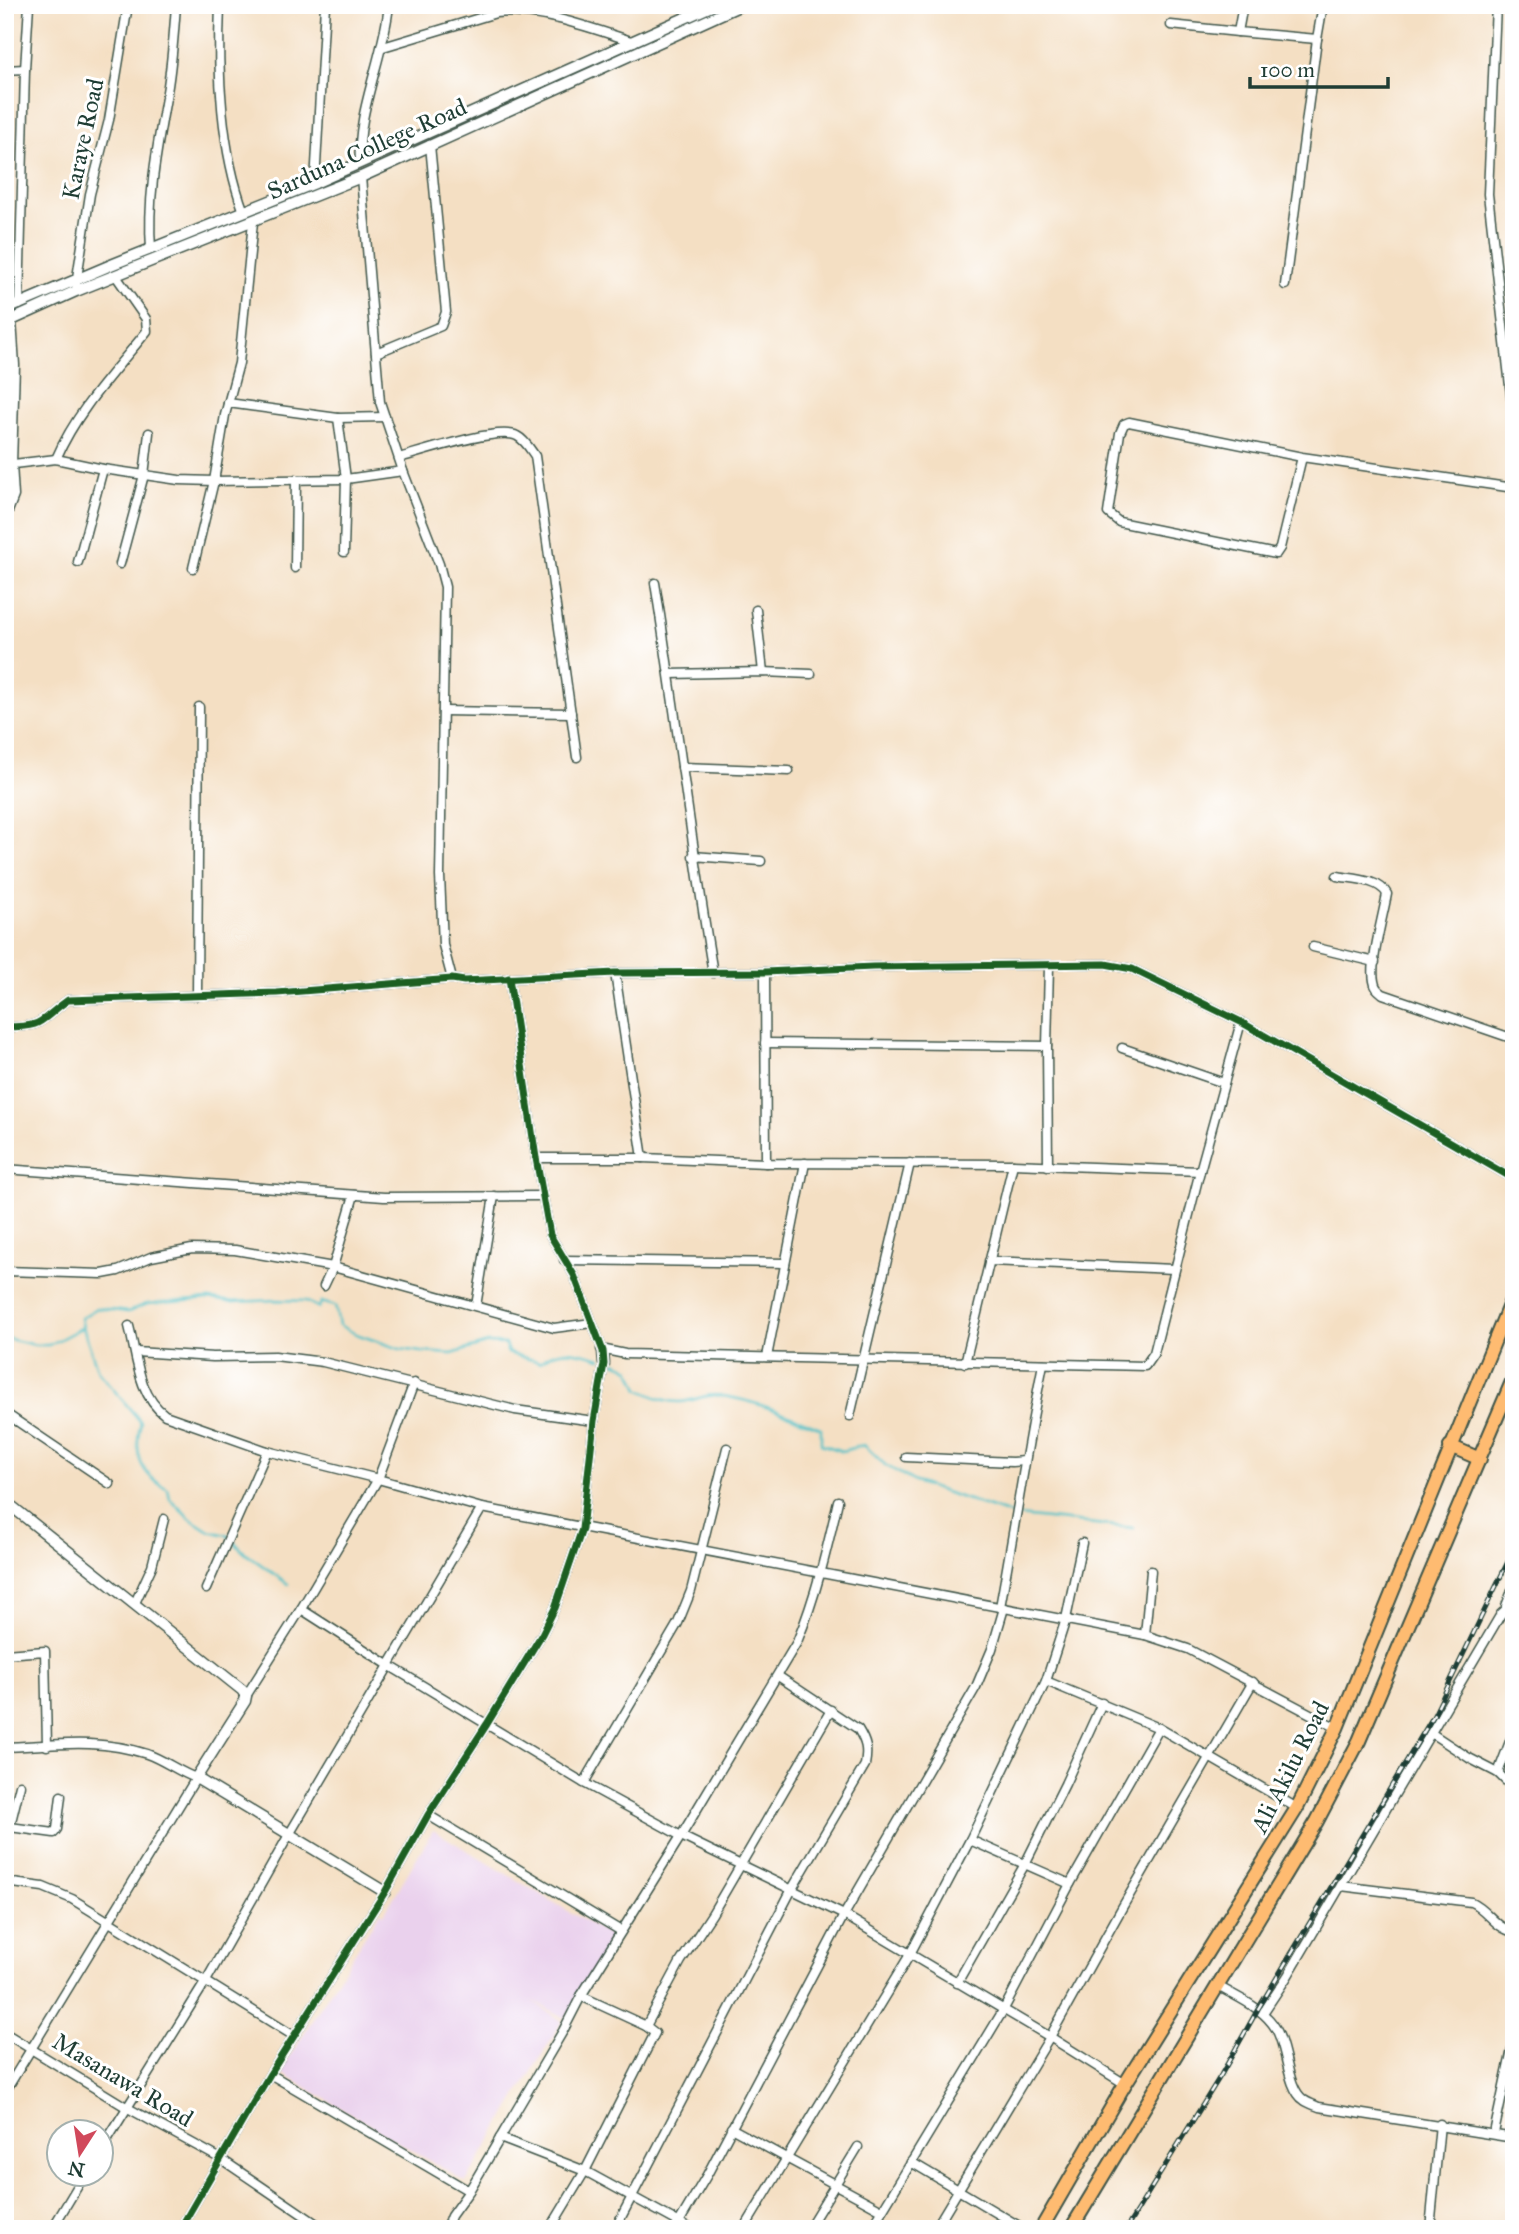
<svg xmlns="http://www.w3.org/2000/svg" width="1519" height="2234" font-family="'IM FELL Great Primer',serif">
	<rect width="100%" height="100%" fill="#fff"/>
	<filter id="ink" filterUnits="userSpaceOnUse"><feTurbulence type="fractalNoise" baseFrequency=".0143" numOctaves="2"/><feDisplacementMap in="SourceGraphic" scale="14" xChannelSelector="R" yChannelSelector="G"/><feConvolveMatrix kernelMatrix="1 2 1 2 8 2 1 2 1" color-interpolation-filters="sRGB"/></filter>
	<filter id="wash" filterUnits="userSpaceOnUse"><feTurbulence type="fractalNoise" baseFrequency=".00686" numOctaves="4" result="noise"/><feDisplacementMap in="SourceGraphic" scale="28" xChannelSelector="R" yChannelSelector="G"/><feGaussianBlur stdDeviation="1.57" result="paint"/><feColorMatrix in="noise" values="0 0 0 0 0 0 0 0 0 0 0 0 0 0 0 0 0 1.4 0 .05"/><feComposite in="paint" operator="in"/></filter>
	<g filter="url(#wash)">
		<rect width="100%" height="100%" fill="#f4dfc3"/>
		<!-- built -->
		<polygon fill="#ead1ed" points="433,1830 613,1938 566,2019 530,1999 562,2021 466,2182 280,2072 380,1912 384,1914"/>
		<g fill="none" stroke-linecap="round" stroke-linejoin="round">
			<!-- stream -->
			<g stroke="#53c1c7" stroke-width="2.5">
				<path d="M 83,1327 L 81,1318 L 97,1308 L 128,1312 L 147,1304 L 209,1299 L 233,1302 L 276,1300 L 306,1301 L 319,1308 L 321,1302 L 335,1306 L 339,1325 L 356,1334 L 400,1349 L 422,1352 L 452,1354 L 488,1343 L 505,1344 L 508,1353 L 540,1362 C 559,1345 579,1352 601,1358"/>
				<path d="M 5,1338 L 35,1345 L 49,1345 L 83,1327 L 98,1371 L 141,1422 C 133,1453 139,1474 168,1489 L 170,1499 L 192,1520 L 209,1531 L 227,1535 L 245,1553 L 288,1584"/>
				<path d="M 607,1360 C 630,1366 631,1367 639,1389 C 651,1395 665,1402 680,1402 C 695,1401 706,1393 723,1396 C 756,1401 789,1415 821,1428 L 821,1444 L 842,1451 L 864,1445 L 885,1465 L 915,1482 L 1013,1515"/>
				<polyline points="1019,1516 1134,1528"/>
			</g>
		</g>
	</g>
	<g filter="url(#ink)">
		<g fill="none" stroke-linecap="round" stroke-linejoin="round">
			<defs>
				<g id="minor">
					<path d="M 220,5 C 217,71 221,151 244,212"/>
					<polyline points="1243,5 1238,32 1317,39"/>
					<polyline points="1496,5 1488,194 1514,421"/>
					<polyline points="1171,25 1238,32"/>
					<path d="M 383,47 L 496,13 C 539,8 594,29 634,42"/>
					<polyline points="5,70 25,69"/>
					<path d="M 360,163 C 356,113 384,57 389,5"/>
					<polyline points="361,177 380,402 403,471 439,564 445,587 440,876 443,945 452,979"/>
					<polyline points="315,183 325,5"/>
					<path d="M 151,249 C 147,196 158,144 167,92 C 172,63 174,34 176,5"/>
					<polyline points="76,284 90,194 109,120 128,5"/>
					<polyline points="1285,285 1317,39 1323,5"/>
					<polyline points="19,305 25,69 29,5"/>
					<polyline points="376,353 441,326 446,312 430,145"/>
					<polyline points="228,403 338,418 385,417"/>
					<polyline points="338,418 346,479 344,552"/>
					<polyline points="1302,457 1280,548 1276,554 1119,522 1108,513 1120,433 1124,424 1129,422 1302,457 1514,488"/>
					<path d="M 399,458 C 421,452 499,426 517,436 C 525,440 530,449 535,456 L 577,757"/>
					<path d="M 56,459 C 77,410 114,372 147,331 L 146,319 L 116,276"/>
					<polyline points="5,465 56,459 103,469 179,480 214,481 346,479 403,471"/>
					<polyline points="5,519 14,496 12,464 15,365 12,320"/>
					<polyline points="78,562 103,469"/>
					<polyline points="120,564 144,475 149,433"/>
					<polyline points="193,568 214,481 225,415 239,363 253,222"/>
					<polyline points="295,568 296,479"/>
					<path d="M 655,583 C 676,713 691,843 713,973"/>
					<polyline points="756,610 763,672"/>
					<polyline points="670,674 763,672 811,674"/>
					<polyline points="443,711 571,713"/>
					<polyline points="682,767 789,771"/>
					<polyline points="693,856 761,861"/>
					<path d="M 1337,876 C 1352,879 1379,879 1387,894 C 1383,916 1370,962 1374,981 C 1375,988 1378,990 1383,994 L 1514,1039"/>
					<polyline points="1313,947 1375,962"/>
					<polyline points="765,972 766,1163"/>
					<polyline points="615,973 643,1158"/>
					<polyline points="509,978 536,1158 550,1235 574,1275 603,1351"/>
					<polyline points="197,996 199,707"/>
					<path d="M 5,1027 C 46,1027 38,1021 68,1000 L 277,993 L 452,979 L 464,981 L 615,973 L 765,972 L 873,967 L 1105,964 L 1132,969 L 1241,1022 L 1514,1179"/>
					<polyline points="765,1043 1047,1046"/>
					<polyline points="1122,1048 1224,1083"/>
					<polyline points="536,1158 643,1158 766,1163 1013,1164 1200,1171"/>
					<polyline points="1048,1166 1047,1046 1049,966"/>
					<polyline points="5,1169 384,1197 542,1196"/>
					<polyline points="564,1260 785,1263"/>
					<polyline points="989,1261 1174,1269"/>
					<polyline points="5,1271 102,1274 118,1271 151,1257 192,1249 235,1250 333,1267 554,1328 592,1323"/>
					<polyline points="324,1286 333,1267 354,1195"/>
					<polyline points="476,1306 494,1196"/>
					<path d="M 129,1326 C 137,1357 138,1395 165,1415 L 267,1451 L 378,1479 L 482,1508 L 1145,1635 L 1188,1649 L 1337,1728"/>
					<polyline points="601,1349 625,1354 1145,1366 1154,1353 1200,1171 1241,1022"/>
					<polyline points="136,1352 213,1357 275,1356 323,1362 515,1410 594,1421"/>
					<polyline points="767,1357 805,1163"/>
					<polyline points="965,1363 1013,1164"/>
					<polyline points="5,1413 110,1484"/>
					<polyline points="850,1416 910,1163"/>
					<polyline points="906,1457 1012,1462 1024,1461"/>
					<polyline points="206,1589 267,1451"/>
					<polyline points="135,1603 152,1566 164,1519"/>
					<polyline points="1506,1606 1514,1586"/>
					<path d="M 1000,1607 C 1015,1526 1027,1445 1043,1364"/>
					<polyline points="301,1609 390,1666 584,1783 681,1836 844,1915 1050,2037 1125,2084"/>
					<polyline points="1145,1635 1151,1571"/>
					<polyline points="5,1654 45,1651 47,1746"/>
					<polyline points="1046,1681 1159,1728 1297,1808"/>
					<polyline points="246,1696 301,1609 378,1479 414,1383"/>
					<polyline points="1431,1733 1469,1758 1498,1773 1514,1789"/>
					<path d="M 5,1747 C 57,1745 96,1738 147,1754 C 164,1760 179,1772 196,1778 L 5,2092"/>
					<polyline points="1498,1773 1514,1731"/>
					<polyline points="584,1783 678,1623 691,1591 727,1448"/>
					<polyline points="428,1815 621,1931"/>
					<polyline points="10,1827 54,1833 57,1829 61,1796"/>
					<polyline points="970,1840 1070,1884"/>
					<polyline points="5,1846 20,1785"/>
					<polyline points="5,1882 43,1887 72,1899 294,2036"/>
					<path d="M 1341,1886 L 1471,1902 C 1487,1909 1496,1929 1514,1932"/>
					<polyline points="957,1983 1025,1864 1065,1784 1102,1703"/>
					<path d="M 1218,1986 C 1238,1998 1264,2008 1276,2029 C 1287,2047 1287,2089 1304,2100 C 1308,2103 1314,2105 1319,2107 L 1514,2138"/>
					<polyline points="581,1996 646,2026 681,1961 712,1914 831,1710"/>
					<polyline points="1263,2013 1287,1977 1501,1614 1514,1602"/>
					<polyline points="5,2033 126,2107 221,2159 324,2229"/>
					<polyline points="270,2074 469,2191"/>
					<polyline points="731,2128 882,2210"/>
					<polyline points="1494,2133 1514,2040"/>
					<polyline points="500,2138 585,2171 691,2229"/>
					<polyline points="102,2148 206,1981 290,1833 482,1508"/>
					<polyline points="911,2162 1024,2229"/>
					<polyline points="52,2229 85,2174"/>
					<polyline points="180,2229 270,2074 385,1892 428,1815 487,1724 542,1634 555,1608 582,1529 594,1421 604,1364"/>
					<path d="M 446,2229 L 451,2216 L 469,2191 L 563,2031 L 581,1996 L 681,1836 L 797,1642 C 816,1596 827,1549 838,1501"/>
					<polyline points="550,2229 585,2171 655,2033 646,2026"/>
					<path d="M 615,2229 L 792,1889 L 865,1765 C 868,1749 866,1742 858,1729 L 778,1676"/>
					<polyline points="675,2229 707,2175 844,1915 976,1687 992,1649 1004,1608"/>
					<polyline points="744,2229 909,1956 970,1840 1046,1681 1066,1619 1082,1543"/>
					<polyline points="808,2229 858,2147"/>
					<polyline points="871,2229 1004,2009 1070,1884 1159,1728"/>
					<polyline points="935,2229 1050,2037 1123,1906 1253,1682"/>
					<polyline points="1430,2229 1440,2124"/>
				</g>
				<g id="tertiary">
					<polyline points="5,310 111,265 315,183 714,5"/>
					<polyline points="5,323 76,291 361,177 741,5"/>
					<polyline points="603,1351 604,1364"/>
					<polyline points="5,1501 242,1690 246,1696 245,1701 196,1778 385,1892"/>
				</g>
				<g id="primary">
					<polyline points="1450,1446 1480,1459"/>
					<polyline points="1041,2229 1125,2084 1297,1808 1337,1728 1514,1293"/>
					<polyline points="1071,2229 1317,1821 1359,1741 1514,1377"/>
				</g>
			</defs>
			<!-- minor casing -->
			<use href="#minor" stroke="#3f5549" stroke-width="11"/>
			<!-- tertiary casing -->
			<use href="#tertiary" stroke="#3f5549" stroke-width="13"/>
			<!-- primary casing -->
			<use href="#primary" stroke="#3f5549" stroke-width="16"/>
			<!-- minor -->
			<use href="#minor" stroke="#fff" stroke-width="8"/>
			<!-- tertiary -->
			<use href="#tertiary" stroke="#fff" stroke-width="10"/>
			<!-- primary -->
			<use href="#primary" stroke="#febb71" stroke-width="12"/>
			<defs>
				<polyline id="rail" points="1126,2229 1221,2075 1258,2009 1434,1715 1514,1549"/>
			</defs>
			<!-- rail casing -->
			<use href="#rail" stroke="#1f3d34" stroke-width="5"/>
			<!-- rail -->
			<use href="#rail" stroke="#fff" stroke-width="2.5" stroke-dasharray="8" stroke-linecap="butt"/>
			<defs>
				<g id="cycleway">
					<path d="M 5,1027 C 46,1027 38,1021 68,1000 L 277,993 L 452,979 L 464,981 L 615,973 L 765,972 L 873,967 L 1105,964 L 1132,969 L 1241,1022 L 1514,1179"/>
					<polyline points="180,2229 270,2074 385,1892 428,1815 487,1724 542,1634 555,1608 582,1529 594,1421 604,1364 603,1351 574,1275 550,1235 536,1158 509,978"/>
				</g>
			</defs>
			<!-- cycleway casing -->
			<use href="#cycleway" stroke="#fff" stroke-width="11"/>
			<!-- cycleway -->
			<use href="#cycleway" stroke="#1b5e20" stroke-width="7"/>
		</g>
	</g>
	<g text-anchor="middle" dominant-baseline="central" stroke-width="6" stroke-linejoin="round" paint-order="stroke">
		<!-- street labels -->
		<g font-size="24" fill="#1f3d34" stroke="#fff">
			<text transform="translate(83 139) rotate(-78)">Karaye Road</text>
			<text transform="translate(367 149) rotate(-24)">Sarduna College Road</text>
			<text transform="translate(1290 1767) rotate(-63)">Ali Akilu Road</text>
			<text transform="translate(123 2080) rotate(31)">Masanawa Road</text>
		</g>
	</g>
	<!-- margin -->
	<rect width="1519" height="2234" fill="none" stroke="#fff" stroke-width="28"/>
	<!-- north arrow -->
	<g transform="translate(80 2153) rotate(192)"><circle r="33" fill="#ffffff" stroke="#a5b1ae" stroke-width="2"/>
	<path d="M0-5L12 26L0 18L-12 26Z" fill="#d1495b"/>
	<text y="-10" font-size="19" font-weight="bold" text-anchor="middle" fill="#1f3d34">N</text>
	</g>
	<!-- scale -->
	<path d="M1250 77v10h138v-10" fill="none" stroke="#1f3d34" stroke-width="3.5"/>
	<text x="1260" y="77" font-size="21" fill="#1f3d34" stroke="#ffffff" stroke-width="5" paint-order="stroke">100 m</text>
</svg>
